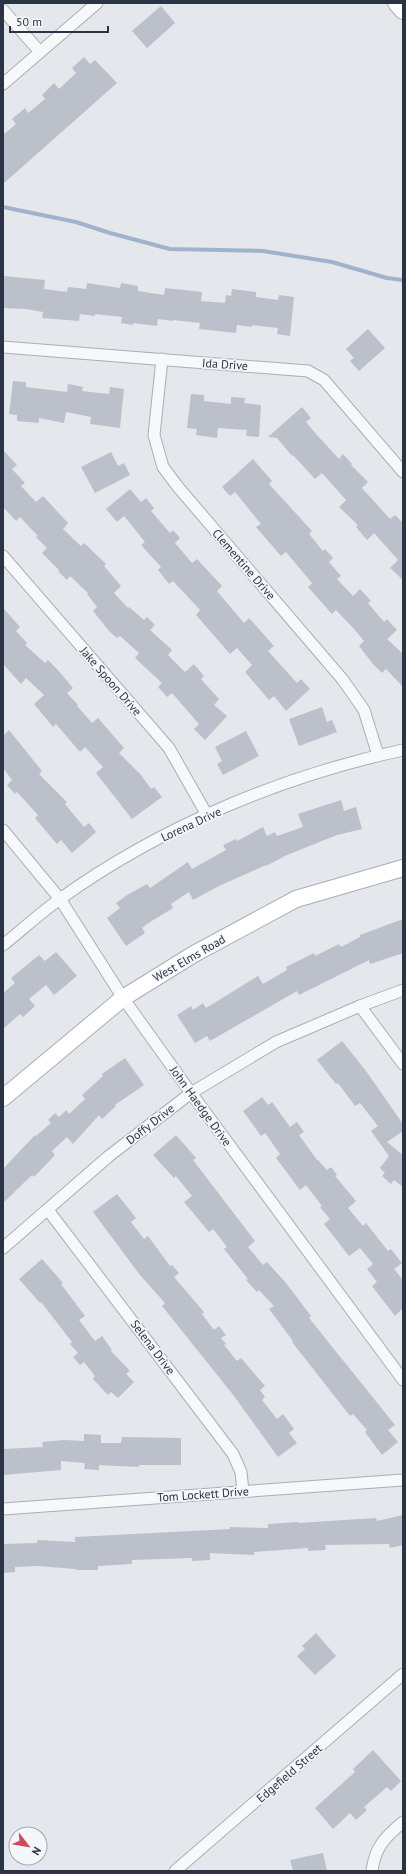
<svg xmlns="http://www.w3.org/2000/svg" width="406" height="1874" font-family="'PT Sans',sans-serif">
	<rect width="100%" height="100%" fill="#e4e7ec"/>
	<g fill="none" stroke-linecap="round" stroke-linejoin="round">
		<!-- stream -->
		<polyline stroke="#9fb4cc" stroke-width="4" points="3,207 76,222 110,233 170,249 263,251 332,262 387,278 403,280"/>
	</g>
	<!-- building -->
	<g fill="#bbc0ca">
		<polygon points="161,6 175,23 147,48 132,31"/>
		<polygon points="84,57 90,64 95,60 117,83 3,184 3,135 16,124 12,119 25,108 28,113 45,99 42,95 54,83 59,89 76,73 72,68"/>
		<polygon points="3,276 45,280 44,289 67,292 68,287 86,289 87,283 120,288 121,283 138,286 138,291 164,295 165,288 202,292 201,301 225,303 226,295 231,296 232,289 256,292 256,297 278,300 279,295 294,297 290,336 277,334 278,328 252,325 252,327 237,325 236,333 199,329 200,323 173,320 173,321 158,319 157,326 133,323 133,325 121,323 122,317 95,314 95,316 80,314 79,321 42,318 43,312 26,309 3,308"/>
		<polygon points="368,329 385,348 359,371 350,361 354,358 346,349"/>
		<polygon points="13,381 26,382 26,387 67,392 68,384 83,387 82,391 109,394 110,387 124,389 120,428 90,424 91,417 66,412 64,423 39,418 39,423 17,421 17,415 9,414"/>
		<polygon points="191,394 204,395 204,401 231,404 231,397 245,398 244,403 261,405 259,437 246,436 247,430 218,428 217,438 196,435 197,429 187,428"/>
		<polygon points="302,407 311,418 306,422 316,434 339,459 343,454 352,464 351,465 368,482 362,488 390,519 395,515 403,523 403,580 390,568 398,560 374,533 367,540 356,527 358,525 339,507 346,500 322,473 315,479 293,455 292,456 277,438 268,437"/>
		<polygon points="3,450 17,465 12,469 25,483 21,486 36,502 43,496 68,523 63,529 81,546 84,543 106,564 104,566 121,586 114,593 128,608 129,607 144,620 147,617 155,625 150,630 172,650 168,655 185,672 194,664 204,676 201,679 219,699 214,705 227,716 205,740 194,729 199,724 172,693 167,697 158,687 162,683 135,658 139,653 120,636 117,638 110,632 93,611 97,607 87,594 88,593 70,576 67,580 58,571 59,570 42,553 47,548 36,537 38,536 20,517 16,521 3,507"/>
		<polygon points="111,452 118,466 124,463 130,475 95,493 81,467"/>
		<polygon points="253,459 272,481 269,484 312,531 309,534 323,551 325,549 333,558 329,562 341,576 337,579 353,596 360,589 371,601 368,603 384,622 387,619 397,630 387,639 403,654 403,687 386,669 382,673 373,664 359,646 364,641 354,629 336,610 332,614 323,604 308,587 312,583 286,552 281,556 256,527 261,524 235,492 230,496 222,487"/>
		<polygon points="130,489 141,502 146,498 154,508 151,511 170,533 173,530 180,538 175,543 192,563 197,559 222,586 217,591 227,603 244,623 249,618 274,646 268,651 297,683 301,679 310,689 286,711 274,696 269,700 245,672 252,665 237,648 230,654 196,615 200,610 173,581 169,584 158,570 161,567 141,545 145,542 124,516 117,522 106,509"/>
		<polygon points="3,608 20,627 16,631 27,643 25,645 45,663 48,660 57,669 73,688 67,693 78,705 77,706 92,723 98,718 124,748 119,753 141,775 151,789 154,787 162,797 132,819 96,773 103,767 85,747 80,752 56,724 53,727 34,704 44,695 26,678 21,684 3,664"/>
		<polygon points="322,707 327,722 332,720 337,732 299,746 289,719"/>
		<polygon points="9,730 42,771 39,774 67,802 65,804 84,827 89,823 96,832 72,853 61,840 57,844 35,818 38,815 17,792 15,794 7,785 12,780 3,768 3,736"/>
		<polygon points="246,731 259,756 223,775 217,764 222,761 215,747"/>
		<polygon points="341,800 344,811 356,807 362,829 337,835 287,855 266,866 266,865 219,886 193,900 189,892 171,904 173,908 147,924 142,928 145,933 126,946 107,918 120,908 116,903 127,895 147,884 150,888 188,862 192,869 226,850 223,845 236,839 237,841 263,827 267,836 275,832 277,836 303,827 298,814"/>
		<polygon points="403,919 403,953 370,964 369,960 299,995 297,991 210,1041 207,1036 195,1043 177,1015 191,1006 193,1010 203,1003 206,1008 258,976 263,984 287,970 286,967 314,953 315,956 339,944 341,947 360,937 360,935"/>
		<polygon points="56,952 77,976 54,995 46,985 29,999 35,1006 23,1017 20,1014 3,1029 3,993 15,983 11,978 39,955 45,961"/>
		<polygon points="342,1041 366,1071 403,1124 403,1131 387,1142 403,1155 403,1187 394,1180 391,1184 382,1176 385,1173 380,1168 389,1156 371,1131 378,1126 360,1103 355,1106 338,1083 336,1084 317,1060"/>
		<polygon points="125,1058 144,1085 115,1105 116,1106 102,1119 99,1115 73,1144 67,1137 52,1151 55,1155 34,1177 32,1175 3,1203 3,1169 35,1135 36,1136 51,1123 48,1120 55,1113 59,1117 66,1110 69,1114 85,1099 82,1095 103,1076 102,1074"/>
		<polygon points="262,1097 268,1105 272,1102 290,1127 297,1122 304,1132 299,1135 317,1160 318,1160 327,1170 331,1167 337,1175 335,1176 356,1201 348,1208 363,1226 366,1223 388,1251 391,1249 402,1263 394,1269 403,1280 403,1308 395,1316 372,1286 377,1282 367,1269 373,1264 360,1248 349,1256 324,1224 330,1219 320,1207 322,1206 306,1185 300,1190 276,1158 280,1154 265,1133 261,1136 243,1111"/>
		<polygon points="176,1135 196,1158 193,1160 255,1241 248,1247 263,1265 267,1262 286,1283 311,1316 309,1318 395,1425 388,1430 398,1442 382,1455 365,1432 367,1430 353,1414 350,1416 292,1342 293,1341 269,1309 274,1306 259,1290 257,1292 246,1280 248,1279 224,1249 227,1247 213,1229 209,1232 184,1202 192,1196 176,1176 174,1178 153,1155"/>
		<polygon points="117,1194 136,1218 131,1222 144,1239 148,1236 170,1266 172,1265 179,1273 174,1277 204,1312 202,1314 214,1330 219,1326 226,1335 221,1338 226,1344 224,1345 237,1361 241,1358 265,1386 260,1390 265,1397 262,1400 277,1419 283,1414 294,1429 289,1433 297,1443 278,1457 234,1396 162,1306 165,1303 140,1275 93,1212"/>
		<polygon points="42,1259 63,1283 61,1284 85,1316 79,1320 95,1341 102,1336 112,1350 111,1351 130,1371 126,1374 134,1382 118,1398 111,1392 108,1395 93,1379 95,1376 84,1362 80,1365 73,1357 78,1353 70,1344 72,1342 41,1302 40,1303 19,1279"/>
		<polygon points="84,1434 101,1435 101,1443 121,1443 122,1437 181,1438 181,1465 139,1465 139,1467 99,1465 99,1470 84,1469 85,1463 61,1461 61,1470 3,1475 3,1449 43,1447 42,1442 64,1440 84,1441"/>
		<polygon points="403,1515 403,1545 390,1548 389,1544 325,1545 326,1550 308,1551 308,1548 254,1552 254,1555 210,1553 210,1560 192,1561 192,1558 132,1560 132,1564 98,1566 98,1570 76,1570 76,1569 36,1566 15,1567 15,1572 3,1573 3,1544 37,1543 37,1540 75,1542 75,1537 230,1529 230,1527 268,1528 268,1524 298,1522 298,1523 376,1518 377,1521"/>
		<polygon points="316,1633 336,1656 315,1675 297,1656 305,1649 302,1646"/>
		<polygon points="373,1750 401,1781 391,1791 387,1787 364,1807 367,1810 356,1820 350,1813 333,1829 315,1808 355,1772 353,1769"/>
		<polygon points="323,1853 327,1871 293,1871 290,1860"/>
	</g>
	<g fill="none" stroke-linecap="round" stroke-linejoin="round">
		<defs>
			<g id="street">
				<polyline points="3,10 40,52"/>
				<polyline points="3,84 97,3"/>
				<polyline points="3,347 308,371 324,380 403,472"/>
				<polyline points="162,359 154,435 163,467 178,487 343,680 364,710 378,755"/>
				<polyline points="3,556 169,748 207,815"/>
				<polyline points="3,830 60,899 123,998 191,1093 403,1380"/>
				<path d="M 3,945 C 22,930 40,913 60,899 C 160,827 282,776 403,750"/>
				<polyline points="360,1006 403,1064"/>
				<polyline points="48,1210 233,1454 241,1472 243,1491"/>
				<polyline points="3,1248 109,1156 191,1093 276,1042 360,1006 403,990"/>
				<polyline points="3,1509 403,1480"/>
				<polyline points="175,1871 403,1674"/>
				<path d="M 372,1871 C 375,1847 385,1837 403,1822"/>
			</g>
			<g id="secondary">
				<polyline points="396,3 403,11"/>
				<polyline points="3,1098 123,998 194,954 296,899 403,868"/>
			</g>
		</defs>
		<!-- street casing -->
		<use href="#street" stroke="#a9aeb7" stroke-width="13"/>
		<!-- secondary casing -->
		<use href="#secondary" stroke="#a9aeb7" stroke-width="18"/>
		<!-- street -->
		<use href="#street" stroke="#f7f8fa" stroke-width="11"/>
		<!-- secondary -->
		<use href="#secondary" stroke="#fff" stroke-width="16"/>
	</g>
	<g text-anchor="middle" dominant-baseline="central" stroke-width="3.5" stroke-linejoin="round" paint-order="stroke">
		<!-- street labels -->
		<g font-size="12" fill="#2b3445" stroke="#f4f6f9">
			<text transform="translate(225 364) rotate(4)">Ida Drive</text>
			<text transform="translate(244 564) rotate(49)">Clementine Drive</text>
			<text transform="translate(111 681) rotate(49)">Jake Spoon Drive</text>
			<text transform="translate(191 824) rotate(-25)">Lorena Drive</text>
			<text transform="translate(189 958) rotate(-30)">West Elms Road</text>
			<text transform="translate(201 1106) rotate(54)">John Haedge Drive</text>
			<text transform="translate(150 1124) rotate(-38)">Doffy Drive</text>
			<text transform="translate(153 1347) rotate(53)">Selena Drive</text>
			<text transform="translate(203 1494) rotate(-4)">Tom Lockett Drive</text>
			<text transform="translate(289 1773) rotate(-41)">Edgefield Street</text>
		</g>
	</g>
	<!-- border -->
	<rect width="406" height="1874" fill="none" stroke="#2b3445" stroke-width="8"/>
	<!-- north arrow -->
	<g transform="translate(28 1846) rotate(121)"><circle r="19" fill="#f4f6f9" stroke="#a4a8b1"/>
	<path d="M0-3L7 15L0 10L-7 15Z" fill="#d1495b"/>
	<text y="-6" font-size="11" font-weight="bold" text-anchor="middle" fill="#2b3445">N</text>
	</g>
	<!-- scale -->
	<path d="M10 26v6h98v-6" fill="none" stroke="#2b3445" stroke-width="2"/>
	<text x="16" y="26" font-size="12" fill="#2b3445" stroke="#f4f6f9" stroke-width="3" paint-order="stroke">50 m</text>
</svg>
